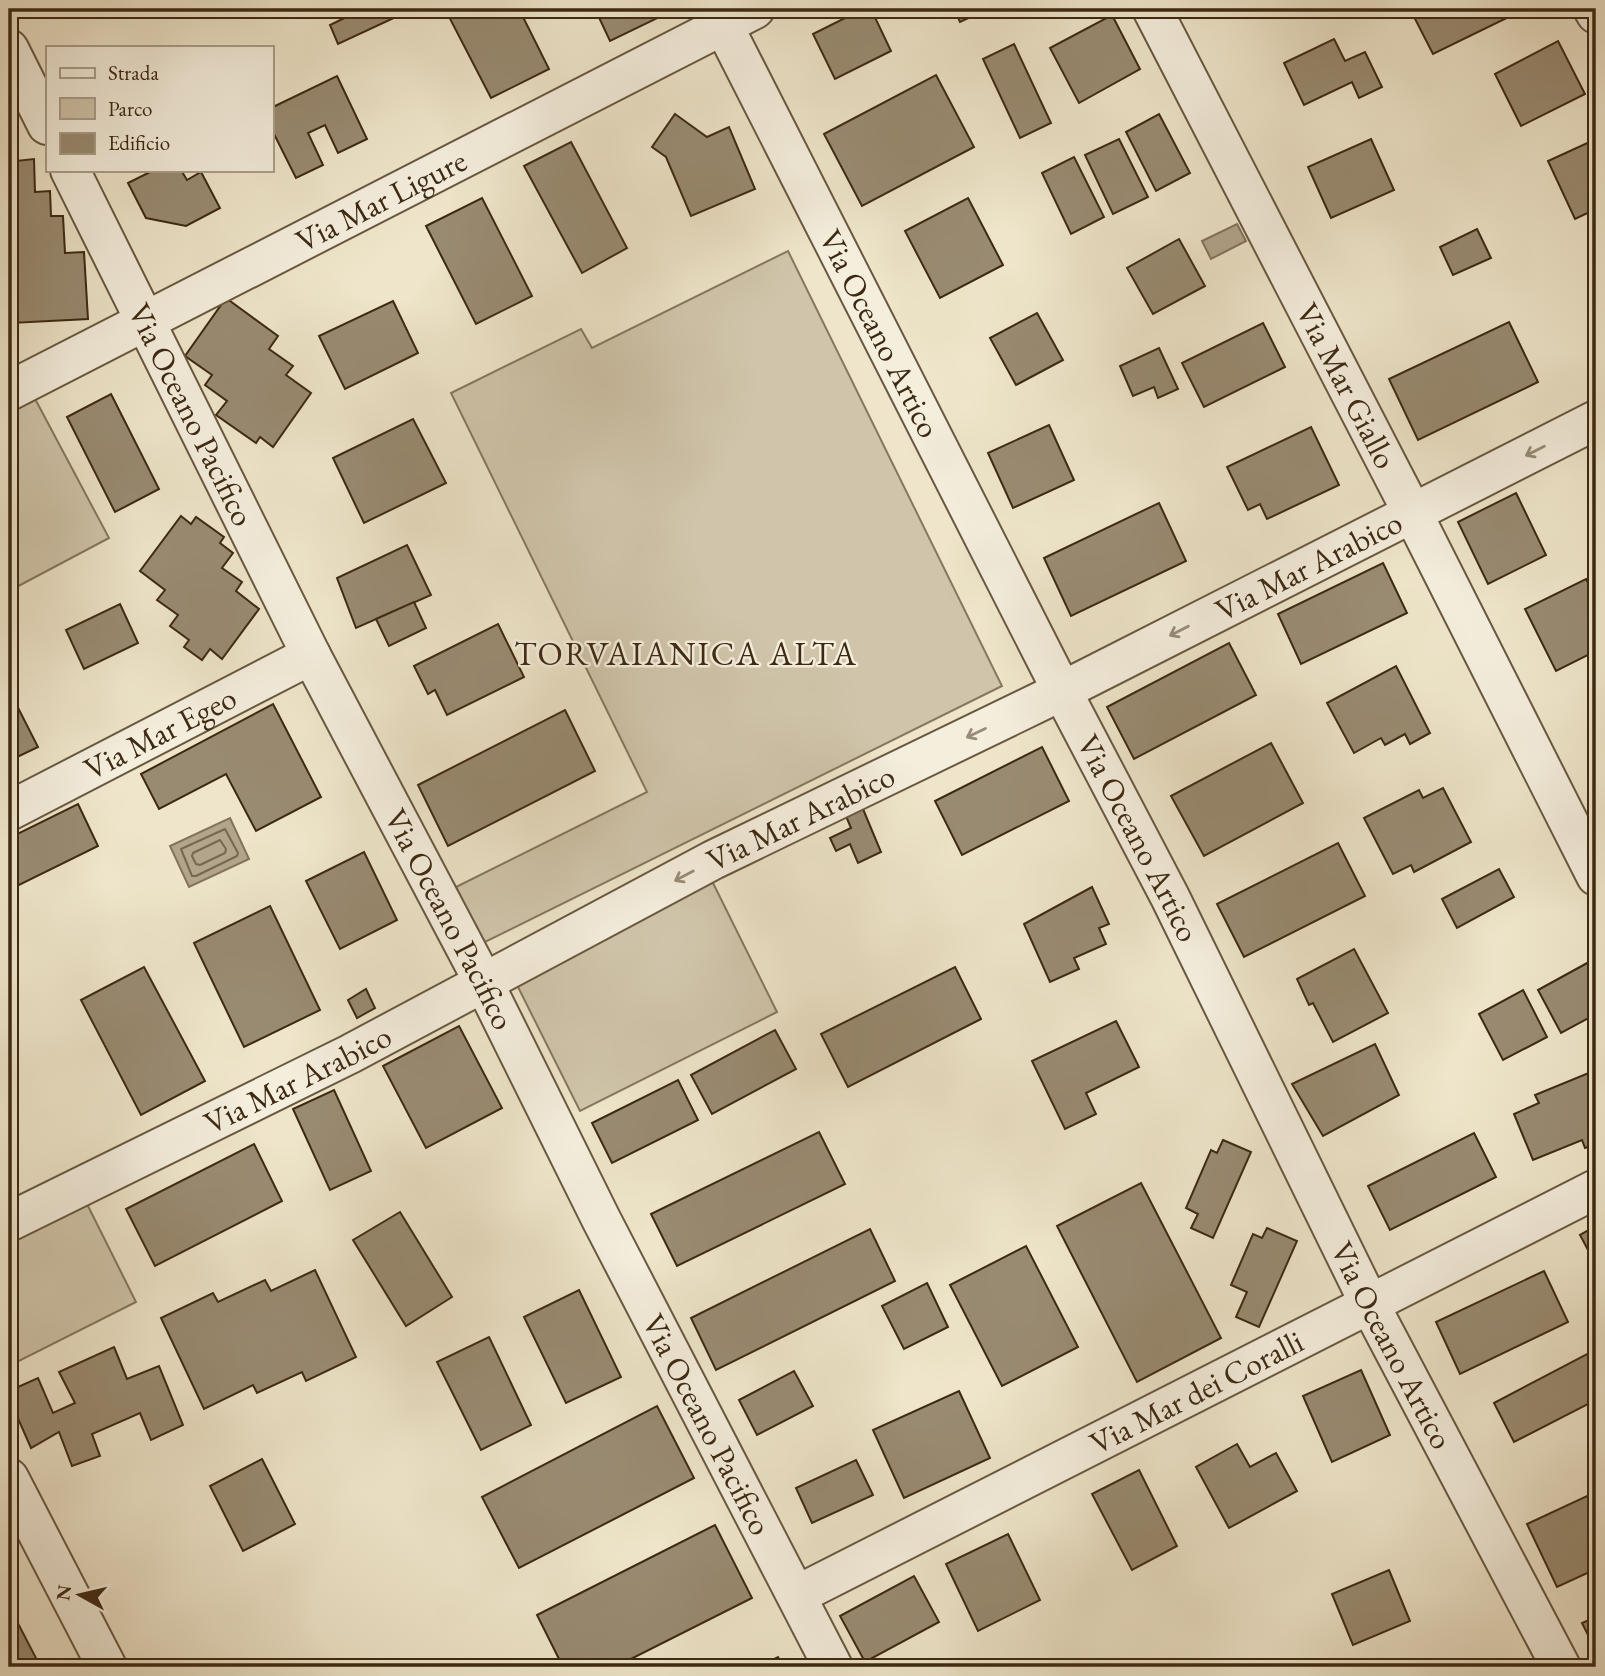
<svg xmlns="http://www.w3.org/2000/svg" width="1605" height="1676" font-family="'EB Garamond',serif">
	<rect width="100%" height="100%" fill="#eee5ca"/>
	<filter id="stains"><feTurbulence type="fractalNoise" baseFrequency=".00286" numOctaves="4"/><feColorMatrix values="0 0 0 0 .2 0 0 0 0 .09 0 0 0 0 .02 0 0 0 .5 -.17"/></filter>
	<radialGradient id="worn" r=".72"><stop offset=".6" stop-color="#630" stop-opacity="0"/><stop offset="1" stop-color="#630" stop-opacity=".3"/></radialGradient>
	<!-- green -->
	<g fill="#d0c5ab" stroke="#86775f" stroke-width="2">
		<polygon points="788,251 1002,686 483,943 456,887 647,792 451,393 581,329 592,348"/>
		<polygon points="33,395 109,538 9,591 9,408"/>
		<polygon points="712,881 777,1012 580,1111 515,981"/>
		<polygon points="86,1202 136,1302 9,1366 9,1241"/>
	</g>
	<!-- water -->
	<g fill="#b2a58c" stroke="#83735c" stroke-width="2">
		<polygon points="1237,224 1246,241 1211,259 1202,241"/>
		<polygon points="230,818 249,859 189,887 170,846"/>
	</g>
	<g fill="none" stroke-linecap="round" stroke-linejoin="round">
		<!-- shore -->
		<g stroke="#786750" stroke-width="2">
			<polygon points="225,829 238,853 237,856 196,876 192,876 181,849"/>
			<polygon points="220,840 226,849 225,853 200,865 196,864 192,856 193,853"/>
		</g>
	</g>
	<!-- building -->
	<g fill="#998b72" stroke="#3d2913" stroke-width="2">
		<polygon points="363,9 413,9 338,44 330,25"/>
		<polygon points="445,9 519,9 549,69 491,98"/>
		<polygon points="595,9 665,9 668,13 610,41"/>
		<polygon points="863,9 871,9 891,51 835,79 813,34"/>
		<polygon points="954,9 988,9 960,22"/>
		<polygon points="1410,9 1525,9 1433,54"/>
		<polygon points="1112,15 1140,69 1079,103 1050,48"/>
		<polygon points="1334,39 1345,61 1365,52 1382,87 1359,98 1352,82 1304,105 1284,63"/>
		<polygon points="1558,41 1585,94 1521,126 1495,74"/>
		<polygon points="1014,44 1051,123 1020,138 983,59"/>
		<polygon points="936,75 974,147 862,206 824,134"/>
		<polygon points="337,76 367,139 338,153 325,125 308,133 323,165 296,178 271,128 271,108"/>
		<polygon points="675,114 707,137 729,127 755,189 691,216 666,157 652,147"/>
		<polygon points="1159,114 1190,173 1156,191 1126,132"/>
		<polygon points="9,135 14,135 16,161 34,159 35,192 50,191 51,216 63,216 65,253 84,252 88,319 11,323 9,287"/>
		<polygon points="1119,139 1148,197 1113,214 1085,155"/>
		<polygon points="1371,139 1394,190 1331,218 1308,167"/>
		<polygon points="1596,139 1596,209 1575,219 1548,161"/>
		<polygon points="571,142 627,248 582,273 524,166"/>
		<polygon points="1074,157 1104,217 1071,234 1042,173"/>
		<polygon points="154,170 181,170 187,180 201,172 220,208 186,226 146,218 128,183"/>
		<polygon points="482,198 532,296 476,324 426,226"/>
		<polygon points="968,198 1003,265 940,298 905,231"/>
		<polygon points="1477,229 1491,258 1453,275 1440,247"/>
		<polygon points="1179,239 1205,286 1153,314 1127,268"/>
		<polygon points="226,298 278,336 269,349 293,366 286,375 311,393 273,447 260,437 256,443 216,415 227,401 205,385 212,375 185,356"/>
		<polygon points="393,301 418,353 345,389 319,336"/>
		<polygon points="1037,313 1063,360 1016,385 990,338"/>
		<polygon points="1509,322 1538,382 1418,440 1389,379"/>
		<polygon points="1263,323 1285,367 1204,407 1182,363"/>
		<polygon points="1159,348 1178,389 1158,398 1154,387 1133,396 1120,366"/>
		<polygon points="111,394 159,489 115,512 67,417"/>
		<polygon points="413,419 446,483 364,523 333,458"/>
		<polygon points="1049,425 1074,480 1013,508 988,453"/>
		<polygon points="1311,427 1339,485 1267,519 1260,504 1248,510 1227,467"/>
		<polygon points="1516,493 1546,555 1488,584 1458,522"/>
		<polygon points="1159,503 1186,561 1071,616 1044,558"/>
		<polygon points="181,516 191,524 196,517 224,537 220,543 233,553 222,568 242,582 236,591 259,609 222,659 210,649 202,660 184,647 189,640 170,626 178,615 157,600 165,590 140,571"/>
		<polygon points="407,545 431,595 356,628 337,578"/>
		<polygon points="1383,563 1407,613 1301,664 1278,614"/>
		<polygon points="1586,579 1596,598 1596,651 1556,671 1525,609"/>
		<polygon points="414,602 426,628 389,646 376,619"/>
		<polygon points="120,604 138,643 84,669 66,630"/>
		<polygon points="498,624 524,677 447,715 435,690 428,694 414,666"/>
		<polygon points="1229,643 1256,695 1134,759 1107,707"/>
		<polygon points="1396,666 1430,733 1410,744 1405,734 1385,745 1381,738 1354,753 1327,703"/>
		<polygon points="9,690 38,747 9,761"/>
		<polygon points="1596,692 1596,710 1589,696"/>
		<polygon points="273,704 321,797 256,831 226,774 159,809 141,774"/>
		<polygon points="565,710 595,771 448,846 418,785"/>
		<polygon points="1271,743 1303,803 1204,856 1171,796"/>
		<polygon points="1042,747 1069,801 962,855 935,801"/>
		<polygon points="1443,788 1471,842 1414,872 1411,865 1393,874 1364,818 1419,790 1423,798"/>
		<polygon points="78,804 98,846 13,888 9,879 9,838"/>
		<polygon points="863,809 881,852 858,863 850,844 836,851 830,838 851,828 846,816"/>
		<polygon points="1338,843 1365,896 1244,957 1217,904"/>
		<polygon points="364,852 397,920 340,949 306,881"/>
		<polygon points="1499,869 1514,897 1457,928 1442,899"/>
		<polygon points="1092,887 1109,924 1099,928 1106,944 1074,958 1079,969 1050,982 1024,924"/>
		<polygon points="270,906 320,1010 244,1047 194,943"/>
		<polygon points="1354,949 1388,1013 1333,1042 1313,1003 1309,1005 1297,979"/>
		<polygon points="1589,962 1596,976 1596,1014 1561,1033 1538,990"/>
		<polygon points="144,967 205,1081 141,1115 81,1000"/>
		<polygon points="955,967 981,1019 848,1087 821,1034"/>
		<polygon points="366,989 375,1008 357,1018 348,1000"/>
		<polygon points="1523,990 1547,1037 1503,1060 1479,1014"/>
		<polygon points="9,1018 15,1062 9,1063"/>
		<polygon points="1116,1021 1139,1067 1086,1093 1096,1114 1065,1129 1032,1061"/>
		<polygon points="459,1026 502,1108 426,1148 383,1066"/>
		<polygon points="775,1030 796,1069 712,1114 691,1075"/>
		<polygon points="1375,1044 1399,1095 1323,1136 1292,1084"/>
		<polygon points="1596,1070 1596,1144 1585,1148 1582,1140 1533,1160 1514,1114 1539,1103 1535,1095"/>
		<polygon points="678,1080 698,1120 612,1163 592,1123"/>
		<polygon points="334,1090 371,1171 330,1190 293,1109"/>
		<polygon points="819,1132 845,1184 677,1266 651,1214"/>
		<polygon points="1474,1133 1496,1177 1390,1230 1368,1186"/>
		<polygon points="1223,1140 1251,1152 1213,1238 1191,1228 1198,1214 1186,1208 1211,1150 1217,1153"/>
		<polygon points="254,1144 282,1201 155,1266 126,1209"/>
		<polygon points="1141,1183 1221,1338 1137,1382 1057,1226"/>
		<polygon points="400,1212 452,1297 406,1326 353,1240"/>
		<polygon points="1596,1226 1596,1265 1580,1235"/>
		<polygon points="1267,1228 1297,1241 1259,1327 1236,1317 1247,1292 1231,1285 1253,1234 1262,1238"/>
		<polygon points="870,1229 895,1281 716,1370 691,1318"/>
		<polygon points="1026,1246 1078,1347 1002,1386 950,1285"/>
		<polygon points="315,1270 356,1357 306,1381 302,1372 257,1393 253,1385 204,1409 161,1318 213,1293 218,1302 265,1280 271,1291"/>
		<polygon points="1544,1271 1568,1322 1460,1374 1436,1322"/>
		<polygon points="927,1283 948,1327 904,1349 882,1306"/>
		<polygon points="579,1290 621,1377 566,1403 524,1317"/>
		<polygon points="489,1337 531,1425 481,1450 437,1362"/>
		<polygon points="114,1347 127,1379 159,1366 183,1425 151,1440 140,1413 92,1434 100,1456 72,1466 59,1432 31,1448 9,1398 9,1391 38,1378 53,1413 75,1403 59,1372"/>
		<polygon points="1589,1353 1596,1368 1596,1400 1514,1442 1494,1403"/>
		<polygon points="1361,1370 1390,1435 1332,1462 1303,1396"/>
		<polygon points="794,1371 813,1406 757,1435 739,1400"/>
		<polygon points="959,1391 990,1458 904,1498 873,1430"/>
		<polygon points="657,1406 694,1478 519,1568 482,1497"/>
		<polygon points="1237,1444 1250,1467 1276,1453 1297,1491 1229,1528 1196,1467"/>
		<polygon points="262,1459 295,1524 243,1551 210,1486"/>
		<polygon points="856,1460 873,1495 812,1523 796,1488"/>
		<polygon points="1139,1470 1177,1546 1132,1570 1092,1494"/>
		<polygon points="1587,1496 1596,1516 1596,1569 1557,1587 1527,1524"/>
		<polygon points="715,1525 752,1598 615,1667 563,1667 537,1615"/>
		<polygon points="1008,1534 1040,1600 978,1631 946,1564"/>
		<polygon points="1389,1570 1410,1621 1353,1645 1332,1594"/>
		<polygon points="914,1576 939,1622 865,1662 840,1616"/>
		<polygon points="9,1606 37,1660 25,1667 9,1667"/>
		<polygon points="1596,1617 1596,1651 1582,1623"/>
		<polygon points="778,1657 783,1667 758,1667"/>
	</g>
	<g fill="none" stroke-linecap="round" stroke-linejoin="round">
		<defs>
			<g id="street">
				<path id="s1" d="M 715,9 L 1062,691 L 1170,897 L 1370,1305 L 1561,1667"/>
				<path id="s2" d="M 1152,9 L 1412,512 L 1596,876"/>
				<polyline points="1593,9 1596,14"/>
				<polyline points="9,49 47,125"/>
				<path id="s3" d="M 70,170 L 311,655 L 484,983 L 601,1219 L 833,1667"/>
				<path id="s4" d="M 9,391 L 755,9"/>
				<path id="s5" d="M 9,811 L 311,655"/>
				<path id="s6" d="M 9,1222 L 350,1054 L 713,860 L 1062,691 L 1596,420"/>
				<polyline points="9,1478 107,1667"/>
				<path id="s7" d="M 797,1595 L 1596,1189"/>
			</g>
		</defs>
		<!-- street casing -->
		<use href="#street" stroke="#695841" stroke-width="42"/>
		<!-- street -->
		<use href="#street" stroke="#f4eedd" stroke-width="38"/>
	</g>
	<!-- one-way arrows -->
	<defs><path id="oneway-shaft" d="M-6 0H5M1.5-3L5.5 0L1.5 3" fill="none" stroke-width="1.6" stroke-linecap="round" stroke-linejoin="round" transform="scale(1.75)"/></defs>
	<g stroke="#988c78">
		<use href="#oneway-shaft" transform="translate(1535 451) rotate(153)"/>
		<use href="#oneway-shaft" transform="translate(1179 631) rotate(153)"/>
		<use href="#oneway-shaft" transform="translate(976 733) rotate(154)"/>
		<use href="#oneway-shaft" transform="translate(684 876) rotate(152)"/>
	</g>
	<g text-anchor="middle" dominant-baseline="central" stroke-width="5" stroke-linejoin="round" paint-order="stroke">
		<!-- street labels -->
		<g font-size="32" fill="#3d2913" stroke="#f4eedd">
			<text stroke="none"><textPath href="#s4" startOffset="418">Via Mar Ligure</textPath></text>
			<text stroke="none"><textPath href="#s1" startOffset="364">Via Oceano Artico</textPath></text>
			<text stroke="none"><textPath href="#s2" startOffset="424">Via Mar Giallo</textPath></text>
			<text stroke="none"><textPath href="#s3" startOffset="273">Via Oceano Pacifico</textPath></text>
			<text stroke="none"><textPath href="#s6" startOffset="1456">Via Mar Arabico</textPath></text>
			<text stroke="none"><textPath href="#s5" startOffset="170">Via Mar Egeo</textPath></text>
			<text stroke="none"><textPath href="#s6" startOffset="889">Via Mar Arabico</textPath></text>
			<text stroke="none"><textPath href="#s1" startOffset="931">Via Oceano Artico</textPath></text>
			<text stroke="none"><textPath href="#s3" startOffset="840">Via Oceano Pacifico</textPath></text>
			<text stroke="none"><textPath href="#s6" startOffset="322">Via Mar Arabico</textPath></text>
			<text stroke="none"><textPath href="#s1" startOffset="1498">Via Oceano Artico</textPath></text>
			<text stroke="none"><textPath href="#s7" startOffset="448">Via Mar dei Coralli</textPath></text>
			<text stroke="none"><textPath href="#s3" startOffset="1407">Via Oceano Pacifico</textPath></text>
		</g>
		<!-- neighbourhood labels -->
		<g font-size="33" letter-spacing="2" fill="#3d2913" stroke="#f4eedd">
			<text x="686" y="653">TORVAIANICA ALTA</text>
		</g>
	</g>
	<!-- margin -->
	<rect width="1605" height="1676" fill="none" stroke="#eee5ca" stroke-width="35"/>
	<rect x="10" y="10" width="1584" height="1655" fill="none" stroke="#3d2913" stroke-width="3.5"/>
	<rect x="18" y="18" width="1570" height="1641" fill="none" stroke="#3d2913" stroke-width="2"/>
	<!-- legend -->
	<rect x="46" y="46" width="228" height="126" fill="#f4eedd" stroke="#ab9f8c" stroke-width="2"/>
	<rect x="60" y="68" width="35" height="10" fill="#f4eedd" stroke="#ab9f8c" stroke-width="2"/>
	<text x="108" y="80" font-size="21" fill="#3d2913">Strada</text>
	<rect x="60" y="98" width="35" height="21" fill="#d0c5ab" stroke="#ab9f8c" stroke-width="2"/>
	<text x="108" y="116" font-size="21" fill="#3d2913">Parco</text>
	<rect x="60" y="133" width="35" height="21" fill="#998b72" stroke="#ab9f8c" stroke-width="2"/>
	<text x="108" y="150" font-size="21" fill="#3d2913">Edificio</text>
	<!-- north arrow -->
	<g transform="translate(80 1595) rotate(278)" stroke="#f4eedd" stroke-width="5" paint-order="stroke">
	<path d="M0-5L12 26L0 18L-12 26Z" fill="#3d2913"/>
	<text y="-10" font-size="19" font-weight="bold" text-anchor="middle" fill="#3d2913">N</text>
	</g>
	<rect width="100%" height="100%" filter="url(#stains)"/>
	<rect width="100%" height="100%" fill="url(#worn)"/>
</svg>
